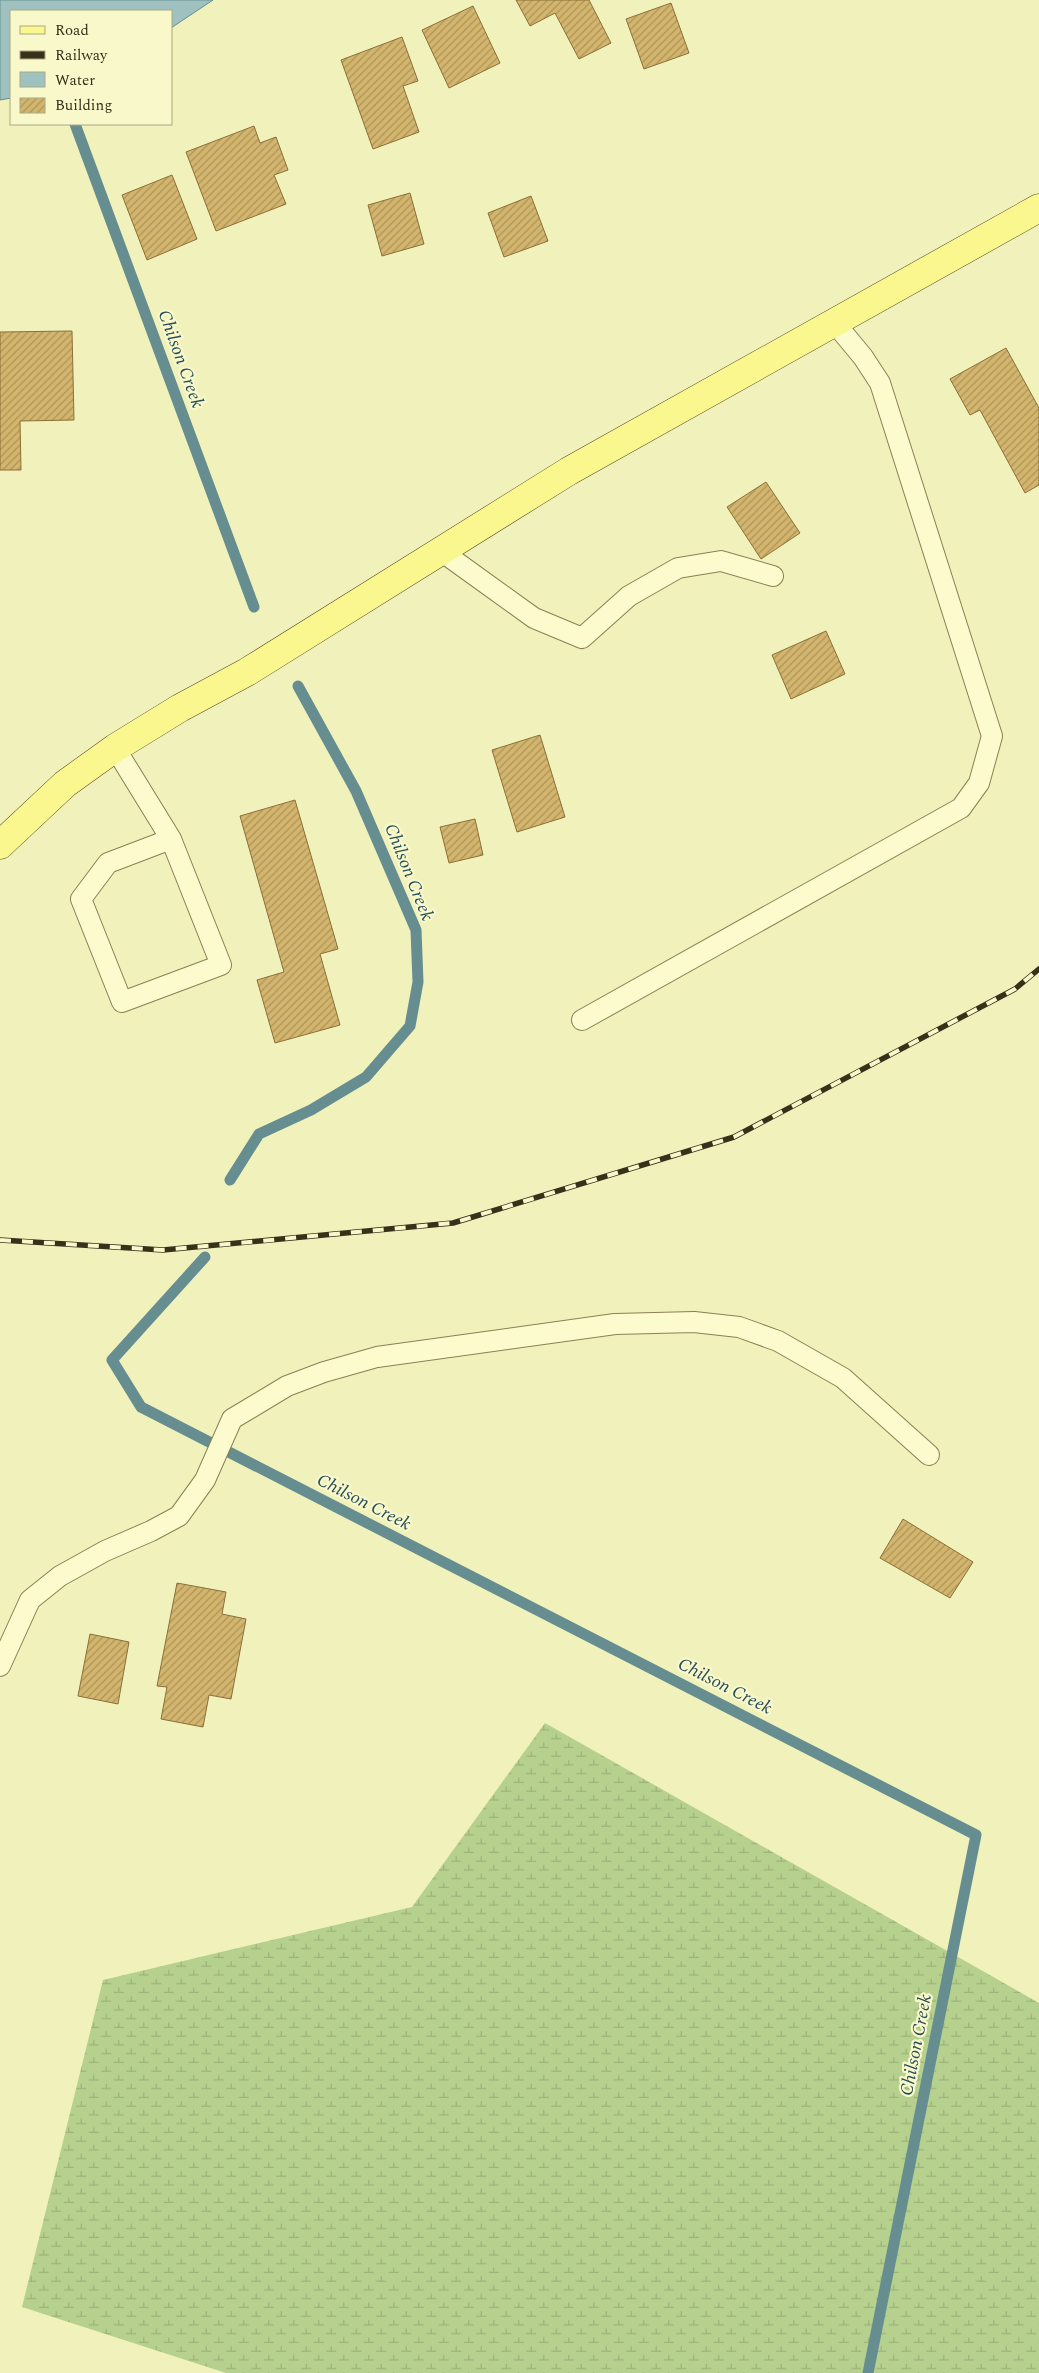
<svg xmlns="http://www.w3.org/2000/svg" width="1039" height="2373" font-family="Spectral,serif">
	<defs>
		<pattern id="wetland-marsh" width="20" height="14" patternUnits="userSpaceOnUse" patternTransform="scale(1.25)"><rect width="20" height="14" fill="#b6d08e"/><path d="M1 5h8M5 5V1M11 12h8M15 12V8" fill="none" stroke="#9db37a"/></pattern>
		<pattern id="building-hatch" width="6" height="6" patternUnits="userSpaceOnUse" patternTransform="scale(1.25)"><rect width="6" height="6" fill="#d3b56d"/><path d="M-1 1l2-2M0 6l6-6M5 7l2-2" fill="none" stroke="#ac9459"/></pattern>
	</defs>
	<rect width="100%" height="100%" fill="#f1f1bb"/>
	<!-- wetland -->
	<polygon fill="url(#wetland-marsh)" points="545,1723 1039,2003 1039,2373 226,2373 22,2307 103,1980 412,1907"/>
	<!-- water -->
	<polygon fill="#9fc2c1" stroke="#668e90" points="0,0 213,0 171,28 171,11 11,11 11,98 0,100"/>
	<g fill="none" stroke-linecap="round" stroke-linejoin="round">
		<!-- stream -->
		<g stroke="#668e90" stroke-width="11">
			<polyline points="75,124 254,607"/>
			<polyline points="230,1180 259,1134 311,1110 366,1077 410,1026 418,982 416,930 356,791 298,686"/>
			<polyline points="205,1257 112,1360 141,1407 976,1835 868,2373"/>
		</g>
	</g>
	<!-- building -->
	<g fill="url(#building-hatch)" stroke="#8b7037">
		<polygon points="516,0 589,0 611,43 579,59 555,13 530,26"/>
		<polygon points="671,3 689,53 644,69 626,19"/>
		<polygon points="473,6 500,63 449,88 422,30"/>
		<polygon points="402,37 418,81 403,86 419,132 373,149 341,60"/>
		<polygon points="254,126 260,143 276,137 288,170 274,175 286,204 216,231 186,152"/>
		<polygon points="172,175 197,239 147,260 122,195"/>
		<polygon points="410,193 424,244 382,256 368,205"/>
		<polygon points="531,196 548,241 504,257 488,213"/>
		<polygon points="72,331 74,420 20,421 21,470 0,470 0,332"/>
		<polygon points="1006,348 1039,408 1039,485 1025,493 980,410 970,415 950,379"/>
		<polygon points="766,482 800,533 761,559 727,507"/>
		<polygon points="826,631 845,674 791,699 772,655"/>
		<polygon points="540,735 565,817 517,832 492,750"/>
		<polygon points="295,800 338,949 320,954 340,1025 275,1043 257,980 284,972 240,816"/>
		<polygon points="475,819 483,855 449,863 440,827"/>
		<polygon points="903,1519 973,1562 950,1598 880,1558"/>
		<polygon points="177,1583 226,1592 222,1614 246,1619 231,1699 209,1695 203,1727 161,1719 167,1687 157,1686"/>
		<polygon points="90,1634 129,1642 118,1704 78,1696"/>
	</g>
	<g fill="none" stroke-linecap="round" stroke-linejoin="round">
		<defs>
			<g id="service">
				<polyline points="441,551 534,618 582,638 629,596 678,568 721,561 773,576"/>
				<polyline points="115,748 171,839 221,965 122,1002 81,899 108,863 171,839"/>
				<polyline points="582,1020 961,808 979,783 992,736 880,383 863,357 834,322"/>
				<polyline points="0,1666 30,1600 60,1576 105,1551 151,1531 179,1516 205,1480 232,1419 287,1386 324,1372 377,1357 615,1324 694,1322 739,1327 778,1341 843,1378 929,1455"/>
			</g>
			<polyline id="primary" points="0,845 65,784 115,748 180,708 247,672 569,471 1039,208"/>
		</defs>
		<!-- service casing -->
		<use href="#service" stroke="#8a8053" stroke-width="22"/>
		<!-- primary casing -->
		<use href="#primary" stroke="#574b29" stroke-width="29"/>
		<!-- service -->
		<use href="#service" stroke="#fcfbce" stroke-width="20"/>
		<!-- primary -->
		<use href="#primary" stroke="#faf78e" stroke-width="28"/>
		<defs>
			<polyline id="rail" points="0,1240 163,1250 453,1223 734,1137 1015,989 1039,969"/>
		</defs>
		<!-- rail casing -->
		<use href="#rail" stroke="#37311a" stroke-width="5.5"/>
		<!-- rail -->
		<use href="#rail" stroke="#f8f8cb" stroke-width="4" stroke-dasharray="11" stroke-linecap="butt"/>
	</g>
	<g text-anchor="middle" dominant-baseline="central" stroke-width="4.5" stroke-linejoin="round" paint-order="stroke">
		<!-- water labels -->
		<g font-size="18" font-style="italic" fill="#274e59" stroke="#f8f8cb">
			<text transform="translate(181 359) rotate(70)">Chilson Creek</text>
			<text transform="translate(409 872) rotate(68)">Chilson Creek</text>
			<text transform="translate(364 1502) rotate(27)">Chilson Creek</text>
			<text transform="translate(725 1686) rotate(27)">Chilson Creek</text>
			<text transform="translate(916 2045) rotate(-79)">Chilson Creek</text>
		</g>
	</g>
	<!-- legend -->
	<rect x="10" y="10" width="162" height="115" fill="#f8f8cb" stroke="#aba884"/>
	<rect x="20" y="26" width="25" height="8" fill="#faf78e" stroke="#aba884"/>
	<text x="55" y="35" font-size="15" fill="#37311a">Road</text>
	<rect x="20" y="51" width="25" height="8" fill="#37311a" stroke="#aba884"/>
	<text x="55" y="60" font-size="15" fill="#37311a">Railway</text>
	<rect x="20" y="72" width="25" height="15" fill="#9fc2c1" stroke="#aba884"/>
	<text x="55" y="85" font-size="15" fill="#37311a">Water</text>
	<rect x="20" y="98" width="25" height="15" fill="url(#building-hatch)" stroke="#aba884"/>
	<text x="55" y="110" font-size="15" fill="#37311a">Building</text>
</svg>
